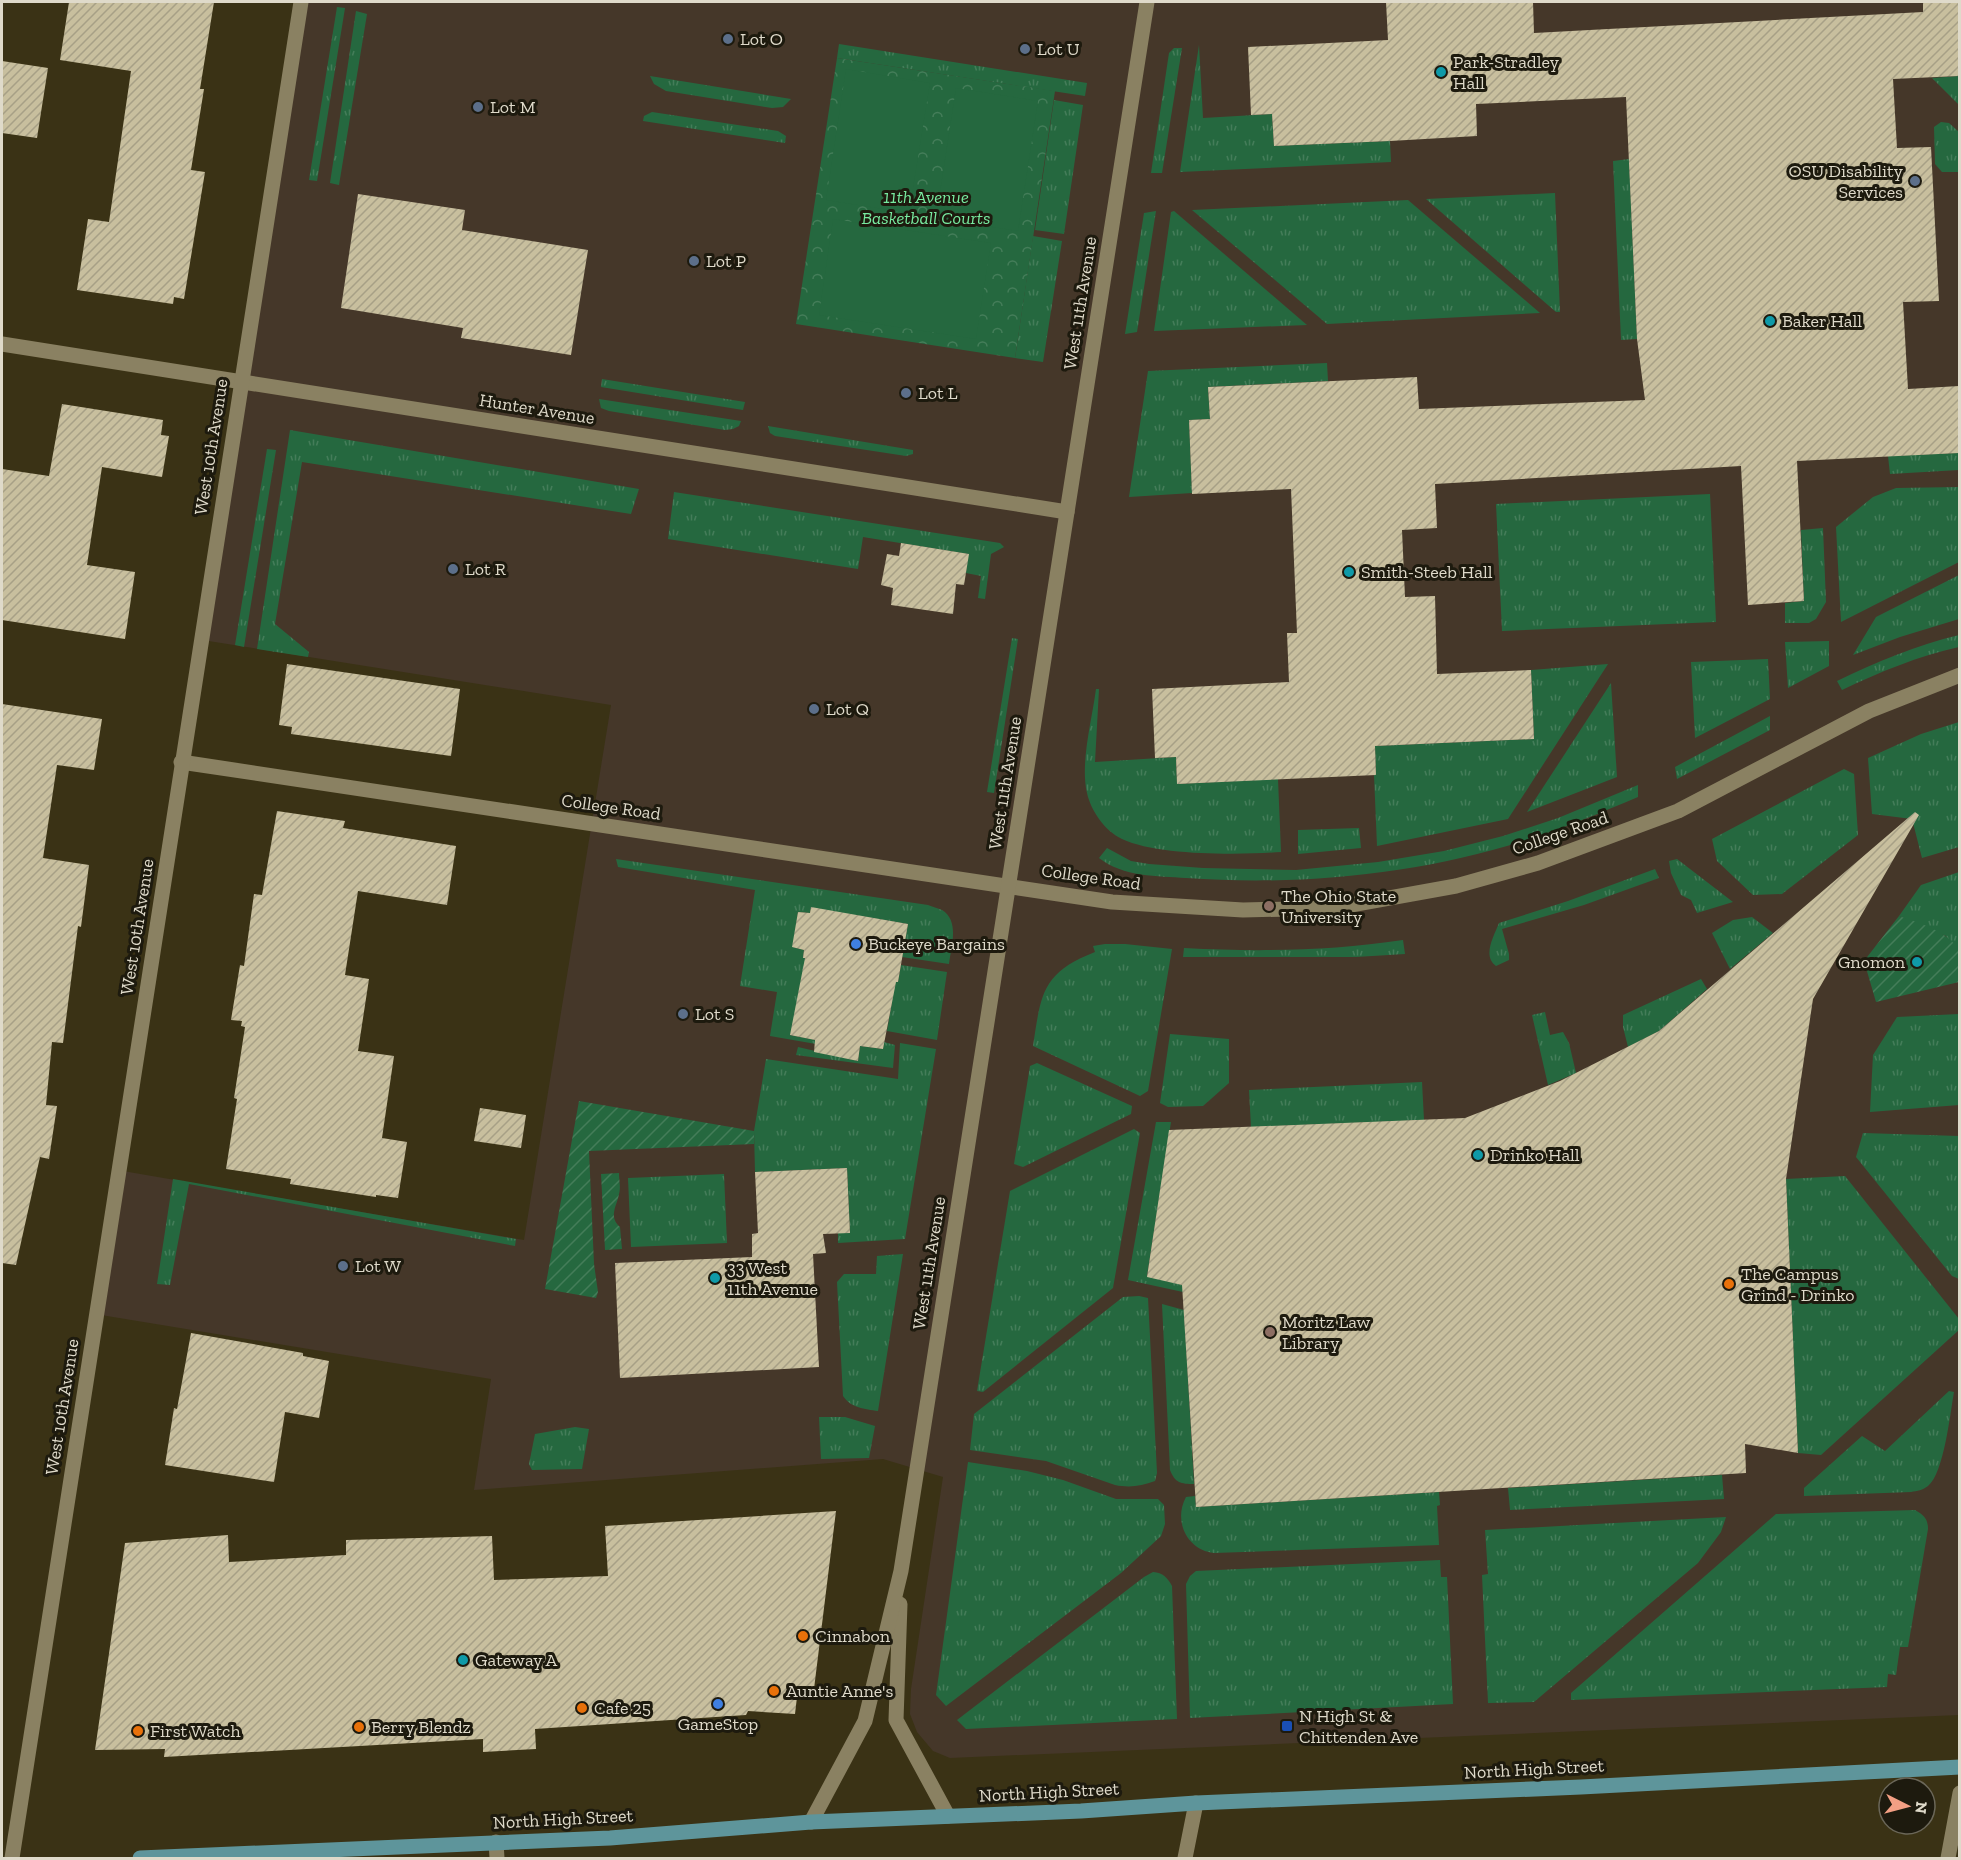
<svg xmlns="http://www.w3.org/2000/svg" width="1961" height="1860" font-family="'Zilla Slab',serif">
	<defs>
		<pattern id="grass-tufts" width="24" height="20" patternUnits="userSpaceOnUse" patternTransform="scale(1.5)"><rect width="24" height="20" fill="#25683f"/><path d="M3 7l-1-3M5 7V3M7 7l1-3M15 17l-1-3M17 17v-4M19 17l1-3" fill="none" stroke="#447d59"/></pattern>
		<pattern id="park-crowns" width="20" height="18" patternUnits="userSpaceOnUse" patternTransform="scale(1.5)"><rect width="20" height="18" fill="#25683f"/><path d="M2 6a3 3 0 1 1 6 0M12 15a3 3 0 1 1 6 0" fill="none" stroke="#447d59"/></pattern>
		<pattern id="garden-furrows" width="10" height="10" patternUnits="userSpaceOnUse" patternTransform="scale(1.5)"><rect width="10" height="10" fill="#25683f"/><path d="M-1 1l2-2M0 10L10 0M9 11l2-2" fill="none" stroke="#447d59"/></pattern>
		<pattern id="building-hatch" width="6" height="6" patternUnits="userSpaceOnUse" patternTransform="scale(1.5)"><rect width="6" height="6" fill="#c8bf9e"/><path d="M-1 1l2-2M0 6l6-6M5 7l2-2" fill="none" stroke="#a7a086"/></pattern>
	</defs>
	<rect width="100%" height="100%" fill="#3a3215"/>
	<!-- education -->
	<polygon fill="#453729" points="301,2 1959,2 1959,1715 950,1758 933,1751 917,1732 910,1714 911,1689 943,1477 883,1459 474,1490 491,1379 101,1315 123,1171 524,1240 611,705 196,639"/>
	<!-- grass -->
	<g fill="url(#grass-tufts)">
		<polygon points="337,7 345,8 317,181 309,180"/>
		<polygon points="356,11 367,14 339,185 330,183"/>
		<polygon points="839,44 1087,83 1085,96 837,58"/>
		<polygon points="1199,45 1203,118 1272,114 1274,146 1390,141 1391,162 1180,172"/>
		<polygon points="1174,48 1182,48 1162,173 1151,173 1169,53"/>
		<polygon points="650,76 791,99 783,107 772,108 666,91 654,84"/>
		<polygon points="1959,76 1960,76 1959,105 1932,78"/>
		<polygon points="1054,100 1083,105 1064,234 1035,230"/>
		<polygon points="652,112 778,131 786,136 785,143 643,121 644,116"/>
		<polygon points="1941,122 1949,123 1959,132 1959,172 1942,172 1935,164 1934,127"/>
		<polygon points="1629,159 1637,339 1621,340 1613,161"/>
		<polygon points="1555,193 1560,312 1556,312 1426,199"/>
		<polygon points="1408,200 1540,313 1327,324 1192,210"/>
		<polygon points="1156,211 1137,332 1125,334 1144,213"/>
		<polygon points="1174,211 1307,325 1154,331 1171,212"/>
		<polygon points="1033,236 1062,241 1043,362 1015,358"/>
		<polygon points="1327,363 1328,381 1208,387 1210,419 1189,420 1192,493 1129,497 1148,371"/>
		<polygon points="602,379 745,402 743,410 601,387"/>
		<polygon points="599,399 741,421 739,426 733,429 725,430 609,411 601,408"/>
		<polygon points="768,426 913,450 913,454 906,456 775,436 770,433"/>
		<polygon points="290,430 639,489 631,514 302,462 275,624 309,652 308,657 257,649"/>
		<polygon points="267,449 276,450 244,647 235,645"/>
		<polygon points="1959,453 1959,470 1890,474 1888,456"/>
		<polygon points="1959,487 1959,562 1841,622 1836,527 1873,497 1896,488"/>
		<polygon points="674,492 1000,543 1004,547 991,554 985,599 978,598 981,576 966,573 968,554 863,537 858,569 668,539"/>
		<polygon points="1710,494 1716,622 1502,631 1496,504"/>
		<polygon points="1823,528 1826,602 1816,619 1809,623 1785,623 1785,603 1804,601 1801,530"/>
		<polygon points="1959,575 1959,619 1900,637 1853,655 1876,617"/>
		<path d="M 1959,635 L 1959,647 C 1918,656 1880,672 1842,690 L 1837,681 C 1876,662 1917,645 1959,635 Z"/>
		<polygon points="1012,638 1018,639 994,793 987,792"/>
		<polygon points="1829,641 1829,666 1788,688 1785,642"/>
		<polygon points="1768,659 1770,699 1695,738 1691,662"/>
		<polygon points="1608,664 1508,819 1377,846 1374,775 1376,774 1375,746 1534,739 1531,670"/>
		<polygon points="1611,683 1617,777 1527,812"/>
		<path d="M 1096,689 L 1099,689 L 1095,762 L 1176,757 L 1177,784 L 1278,779 L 1281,852 C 1241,855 1158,856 1122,839 C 1105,831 1091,811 1087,793 C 1080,763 1092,720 1096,689 Z"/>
		<polygon points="1770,716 1770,730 1677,779 1675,767"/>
		<polygon points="1959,722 1959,847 1922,858 1912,819 1872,814 1868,758 1921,734"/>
		<polygon points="1844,769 1854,774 1858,835 1782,894 1753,895 1717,861 1712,839"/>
		<path d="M 1638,785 L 1638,797 C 1600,813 1562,829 1523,841 C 1416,875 1298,886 1186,878 C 1158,876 1123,877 1099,858 L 1107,848 L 1131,861 L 1149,864 L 1203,868 L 1296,870 L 1378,862 L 1444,851 L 1503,836 L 1558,818 Z"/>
		<polygon points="1359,828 1361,848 1298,854 1298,830"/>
		<path d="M 616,859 L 928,905 C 932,907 938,908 942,910 C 960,921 951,947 949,964 L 902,957 L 908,924 L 811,908 L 810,913 L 798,912 L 793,947 L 804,950 L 803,958 L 827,961 L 790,1035 L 816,1040 L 816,1044 L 770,1036 L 777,992 L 740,986 L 755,890 L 618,867 Z"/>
		<polygon points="1677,859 1733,902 1697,913 1691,900 1681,895 1671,873 1669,861"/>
		<path d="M 1655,869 L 1659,878 L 1584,905 L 1502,929 L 1509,954 L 1509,960 L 1496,966 C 1482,956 1494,936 1499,923 L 1568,901 Z"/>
		<polygon points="1959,872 1959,953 1946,936 1899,916 1921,885"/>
		<polygon points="1752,917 1773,933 1730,969 1712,933 1733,920"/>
		<path d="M 1403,940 L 1405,954 L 1356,957 L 1183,957 L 1184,948 C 1258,952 1330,951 1403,940 Z"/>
		<path d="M 1105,944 L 1125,944 L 1172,949 L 1148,1091 L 1140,1096 L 1033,1046 C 1041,995 1041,973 1095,952 L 1093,946 Z"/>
		<polygon points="901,965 947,972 937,1040 887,1031 892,1002 861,976 898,982"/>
		<polygon points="1701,979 1707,989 1659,1031 1628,1047 1623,1027 1623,1015"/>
		<polygon points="1545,1012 1550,1035 1563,1032 1569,1043 1576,1073 1548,1085 1532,1015"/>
		<polygon points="1959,1014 1959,1105 1870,1112 1873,1055 1897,1017"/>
		<polygon points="1170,1034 1229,1039 1229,1083 1203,1106 1168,1107 1160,1103"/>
		<polygon points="884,1042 895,1045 893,1068 796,1055 798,1047 858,1061 860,1046 883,1049"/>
		<polygon points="900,1043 936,1049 905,1239 838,1243 838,1233 850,1233 847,1168 755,1172 754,1131 766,1059 898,1079"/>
		<polygon points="1037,1063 1132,1106 1131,1114 1023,1167 1014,1164 1030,1066"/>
		<polygon points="1422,1082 1424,1120 1251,1127 1249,1090"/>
		<polygon points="1156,1122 1171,1122 1147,1276 1183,1285 1183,1292 1128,1280"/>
		<polygon points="1134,1129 1140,1133 1113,1288 983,1392 977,1391 1010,1191"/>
		<polygon points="1863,1133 1959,1136 1959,1279 1952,1276 1856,1157"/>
		<polygon points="724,1174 727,1243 631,1247 628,1178"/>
		<polygon points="1845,1176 1959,1319 1959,1330 1821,1455 1798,1453 1786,1179"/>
		<polygon points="173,1179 516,1239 515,1246 189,1184 170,1285 157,1284"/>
		<path d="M 903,1254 L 878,1411 C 865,1409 851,1408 843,1396 L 837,1282 L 844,1274 L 876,1274 L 877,1256 Z"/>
		<path d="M 1139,1296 L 1148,1298 L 1157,1473 L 1155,1481 C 1141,1486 1130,1488 1115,1485 L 1046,1461 L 970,1450 L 974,1414 L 1123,1297 Z"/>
		<path d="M 1162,1304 L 1184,1310 L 1194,1484 C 1181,1484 1175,1483 1170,1470 Z"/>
		<path d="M 1949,1391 L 1954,1392 C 1950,1414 1944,1473 1928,1486 C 1923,1490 1917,1491 1911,1492 L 1804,1496 L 1804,1488 L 1862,1436 L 1885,1451 Z"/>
		<polygon points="819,1417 845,1417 875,1426 869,1458 821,1459"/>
		<polygon points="575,1427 589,1429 582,1469 532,1470 529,1464 535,1434"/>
		<polygon points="968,1462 1027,1471 1063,1480 1116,1499 1158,1499 1164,1505 1165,1524 1161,1536 1121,1573 946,1706 936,1695"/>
		<polygon points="1722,1475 1724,1499 1510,1510 1508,1488"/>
		<path d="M 1439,1492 L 1440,1505 L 1437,1506 L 1439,1545 L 1214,1553 C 1187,1550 1173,1521 1186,1497 L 1195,1496 L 1196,1507 Z"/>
		<path d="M 1915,1510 C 1924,1515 1928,1519 1928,1529 L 1908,1647 L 1900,1647 L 1896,1675 L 1888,1674 L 1887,1687 L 1571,1700 L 1571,1693 L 1776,1514 Z"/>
		<polygon points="1726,1517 1721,1532 1698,1563 1534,1702 1488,1703 1482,1575 1488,1574 1485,1530"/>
		<polygon points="1440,1560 1441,1577 1447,1577 1453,1704 1190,1718 1186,1584 1190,1576 1196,1571"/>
		<path d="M 1153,1572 C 1163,1573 1167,1577 1172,1586 L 1177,1719 L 966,1729 L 957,1720 L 1144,1577 Z"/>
	</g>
	<!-- park -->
	<polygon fill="url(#park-crowns)" points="837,58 1055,91 1015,358 796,324"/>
	<!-- garden -->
	<g fill="url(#garden-furrows)">
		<path d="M 1899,916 C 1917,922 1953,933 1960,953 C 1961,961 1960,974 1959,982 L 1876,1002 L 1864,961 Z"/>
		<polygon points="579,1101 754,1131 754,1144 589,1151 594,1264 598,1292 596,1298 545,1289"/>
		<path d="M 619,1173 C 619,1180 621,1188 619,1194 C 617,1206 608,1216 620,1227 L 622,1249 L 605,1250 L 601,1174 Z"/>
	</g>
	<!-- pitch -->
	<g fill="#25683f">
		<polygon points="846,69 930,83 909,213 826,200"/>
		<polygon points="956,88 1038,101 1018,231 936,218"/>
		<polygon points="833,219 991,243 976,339 819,315"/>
	</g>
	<!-- building -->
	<g fill="url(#building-hatch)">
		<polygon points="69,2 214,2 200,89 204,89 191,170 205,172 184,299 174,297 173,304 77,290 88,219 109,222 131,71 60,60"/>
		<polygon points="1386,2 1533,2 1534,33 1923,12 1923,2 1959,2 1959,76 1893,79 1897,148 1931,147 1939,301 1903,302 1908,389 1959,386 1959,453 1797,461 1804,601 1748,605 1741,466 1435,484 1437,528 1402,530 1405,597 1435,596 1437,674 1531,670 1534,739 1375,746 1376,775 1177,784 1176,757 1155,758 1152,689 1289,682 1287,633 1297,633 1291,489 1192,494 1189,420 1210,419 1208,387 1417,377 1419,409 1645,400 1637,339 1626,97 1476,104 1477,136 1390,141 1274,146 1272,114 1251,115 1248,47 1388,40"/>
		<polygon points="2,61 48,68 37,138 2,133"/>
		<polygon points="358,194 465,210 462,230 588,250 571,355 461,338 463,328 341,308"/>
		<polygon points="62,404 163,420 161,435 169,436 162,477 102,467 87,565 135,572 125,639 2,620 2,469 49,476"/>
		<polygon points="901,543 969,554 964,585 956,584 953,614 891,605 893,588 881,585 887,554 899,556"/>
		<polygon points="287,664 460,689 451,756 291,734 292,727 279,725"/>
		<polygon points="2,704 102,719 94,770 57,765 43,858 89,865 81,927 78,926 63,1043 52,1042 46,1105 57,1106 49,1159 40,1157 16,1265 2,1263"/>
		<polygon points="277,811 345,821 343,828 456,846 447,905 358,891 345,975 369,979 358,1051 394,1056 382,1138 407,1142 398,1198 376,1195 376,1197 290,1184 291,1179 226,1169 237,1099 234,1098 245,1027 241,1026 242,1021 231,1020 240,965 244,966 254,894 262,895"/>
		<polygon points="1915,812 1919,815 1813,999 1786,1179 1798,1453 1745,1444 1746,1473 1196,1507 1182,1285 1147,1277 1169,1130 1465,1118 1560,1081 1659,1031"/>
		<polygon points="811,907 908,924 898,982 896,982 883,1049 860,1046 858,1061 814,1052 815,1040 790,1035 805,958 803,958 804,950 792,947 798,912 810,913"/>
		<polygon points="480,1108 526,1115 521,1148 474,1141"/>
		<polygon points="847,1168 850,1233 823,1234 826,1253 813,1254 819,1367 620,1378 615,1263 752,1257 752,1234 758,1233 755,1172"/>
		<polygon points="191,1333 303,1353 303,1356 329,1361 319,1418 285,1412 274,1482 165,1465 174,1408 177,1409"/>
		<polygon points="836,1511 813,1697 797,1697 795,1714 748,1711 746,1715 535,1729 536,1749 483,1752 483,1739 164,1757 165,1749 95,1750 125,1543 228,1535 229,1562 346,1555 346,1540 492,1536 494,1580 608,1576 605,1526"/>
	</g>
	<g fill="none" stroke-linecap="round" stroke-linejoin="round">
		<!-- minor -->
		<g stroke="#8a8162" stroke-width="15">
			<polyline points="2,344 1067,512"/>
			<polyline points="181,762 1112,902 1243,910 1334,908 1456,886 1538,863 1678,811 1869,711 1960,675"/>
			<polyline points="900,1604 896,1720 948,1816"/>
			<polyline points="811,1822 865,1721 901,1571 1147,2"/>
			<polyline points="12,1858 301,2"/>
			<polyline points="1185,1858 1196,1803"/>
			<polyline points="1948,1858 1960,1793"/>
		</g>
		<!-- tertiary -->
		<polyline stroke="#8a8162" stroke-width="15" points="496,1842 497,1858"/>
		<!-- primary -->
		<polyline stroke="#5e959b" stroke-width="15" points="140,1858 610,1838 811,1822 1081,1811 1196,1803 1581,1787 1960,1767"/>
	</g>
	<!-- markers -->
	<g fill="#5c6f8a" stroke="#1d1a0e" stroke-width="2">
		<circle cx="728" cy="39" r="6"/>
		<circle cx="1025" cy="49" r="6"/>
		<circle cx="478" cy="107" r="6"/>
		<circle cx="1915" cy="181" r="6"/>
		<circle cx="694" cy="261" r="6"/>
		<circle cx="906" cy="393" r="6"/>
		<circle cx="453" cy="569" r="6"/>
		<circle cx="814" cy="709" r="6"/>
		<circle cx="683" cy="1014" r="6"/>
		<circle cx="343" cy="1266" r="6"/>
	</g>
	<g fill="#0f9aa8" stroke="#1d1a0e" stroke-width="2">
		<circle cx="1441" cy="72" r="6"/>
		<circle cx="1770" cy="321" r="6"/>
		<circle cx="1349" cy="572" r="6"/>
		<circle cx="1917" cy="962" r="6"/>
		<circle cx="1478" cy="1155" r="6"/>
		<circle cx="715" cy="1278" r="6"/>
		<circle cx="463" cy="1660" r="6"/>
	</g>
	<g fill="#8d6e63" stroke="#1d1a0e" stroke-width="2">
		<circle cx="1269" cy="906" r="6"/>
		<circle cx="1270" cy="1332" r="6"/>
	</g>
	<g fill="#3f7fe0" stroke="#1d1a0e" stroke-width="2">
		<circle cx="856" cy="944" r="6"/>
		<circle cx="718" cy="1704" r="6"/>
	</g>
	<g fill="#e8710a" stroke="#1d1a0e" stroke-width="2">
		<circle cx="1729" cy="1284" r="6"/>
		<circle cx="803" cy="1636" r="6"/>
		<circle cx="774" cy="1691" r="6"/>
		<circle cx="582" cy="1708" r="6"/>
		<circle cx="359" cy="1727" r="6"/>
		<circle cx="138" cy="1731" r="6"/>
	</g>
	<rect fill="#1a4fb4" stroke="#1d1a0e" stroke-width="2" x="1281" y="1720" width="12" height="12" rx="3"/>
	<g text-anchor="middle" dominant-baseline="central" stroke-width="6" stroke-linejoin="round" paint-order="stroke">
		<!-- poi labels -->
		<g font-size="18" fill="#dfdaca" stroke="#1d1a0e" text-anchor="start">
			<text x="740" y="39">Lot O</text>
			<text x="1037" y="49">Lot U</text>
			<text x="1453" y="62">Park-Stradley<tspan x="1453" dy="21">Hall</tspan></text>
			<text x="490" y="107">Lot M</text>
			<text x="1903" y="171" text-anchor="end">OSU Disability<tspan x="1903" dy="21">Services</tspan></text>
			<text x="706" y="261">Lot P</text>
			<text x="1782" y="321">Baker Hall</text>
			<text x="918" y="393">Lot L</text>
			<text x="465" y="569">Lot R</text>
			<text x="1361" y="572">Smith-Steeb Hall</text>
			<text x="826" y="709">Lot Q</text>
			<text x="1281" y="896">The Ohio State<tspan x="1281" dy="21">University</tspan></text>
			<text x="868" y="944">Buckeye Bargains</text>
			<text x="1905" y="962" text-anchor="end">Gnomon</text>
			<text x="695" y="1014">Lot S</text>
			<text x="1490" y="1155">Drinko Hall</text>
			<text x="355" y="1266">Lot W</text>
			<text x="727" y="1268">33 West<tspan x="727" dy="21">11th Avenue</tspan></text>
			<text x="1741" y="1274">The Campus<tspan x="1741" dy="21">Grind - Drinko</tspan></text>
			<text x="1282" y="1322">Moritz Law<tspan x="1282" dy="21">Library</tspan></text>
			<text x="815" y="1636">Cinnabon</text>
			<text x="475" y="1660">Gateway A</text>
			<text x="786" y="1691">Auntie Anne's</text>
			<text x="594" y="1708">Cafe 25</text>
			<text x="1299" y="1716">N High St &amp;<tspan x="1299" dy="21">Chittenden Ave</tspan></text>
			<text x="718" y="1724" text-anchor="middle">GameStop</text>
			<text x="371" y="1727">Berry Blendz</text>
			<text x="150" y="1731">First Watch</text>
		</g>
		<!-- park labels -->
		<g font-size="18" font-style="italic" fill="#78eba0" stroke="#1d1a0e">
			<text x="926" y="197">11th Avenue<tspan x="926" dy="21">Basketball Courts</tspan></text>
		</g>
		<!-- street labels -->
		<g font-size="18" fill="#dfdaca" stroke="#1d1a0e">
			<text transform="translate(1080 303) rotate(-81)">West 11th Avenue</text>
			<text transform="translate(537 409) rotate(9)">Hunter Avenue</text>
			<text transform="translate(211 447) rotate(-81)">West 10th Avenue</text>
			<text transform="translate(1005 783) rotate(-81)">West 11th Avenue</text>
			<text transform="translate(611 807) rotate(8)">College Road</text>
			<text transform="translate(1560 833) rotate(-19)">College Road</text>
			<text transform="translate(1091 877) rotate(8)">College Road</text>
			<text transform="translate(137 927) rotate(-81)">West 10th Avenue</text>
			<text transform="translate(929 1263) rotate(-81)">West 11th Avenue</text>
			<text transform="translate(62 1407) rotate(-81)">West 10th Avenue</text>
			<text transform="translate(1534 1769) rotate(-3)">North High Street</text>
			<text transform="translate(1049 1792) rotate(-3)">North High Street</text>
			<text transform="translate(563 1819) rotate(-3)">North High Street</text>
		</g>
	</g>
	<!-- border -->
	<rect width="1961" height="1860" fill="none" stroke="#dfdaca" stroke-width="6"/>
	<!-- north arrow -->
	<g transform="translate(1907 1806) rotate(96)"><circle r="28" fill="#1d1a0e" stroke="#6b6759" stroke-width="1.5"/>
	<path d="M0-4.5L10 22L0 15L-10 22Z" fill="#f39f84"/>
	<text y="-9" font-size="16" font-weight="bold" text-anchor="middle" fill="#dfdaca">N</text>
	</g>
</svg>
